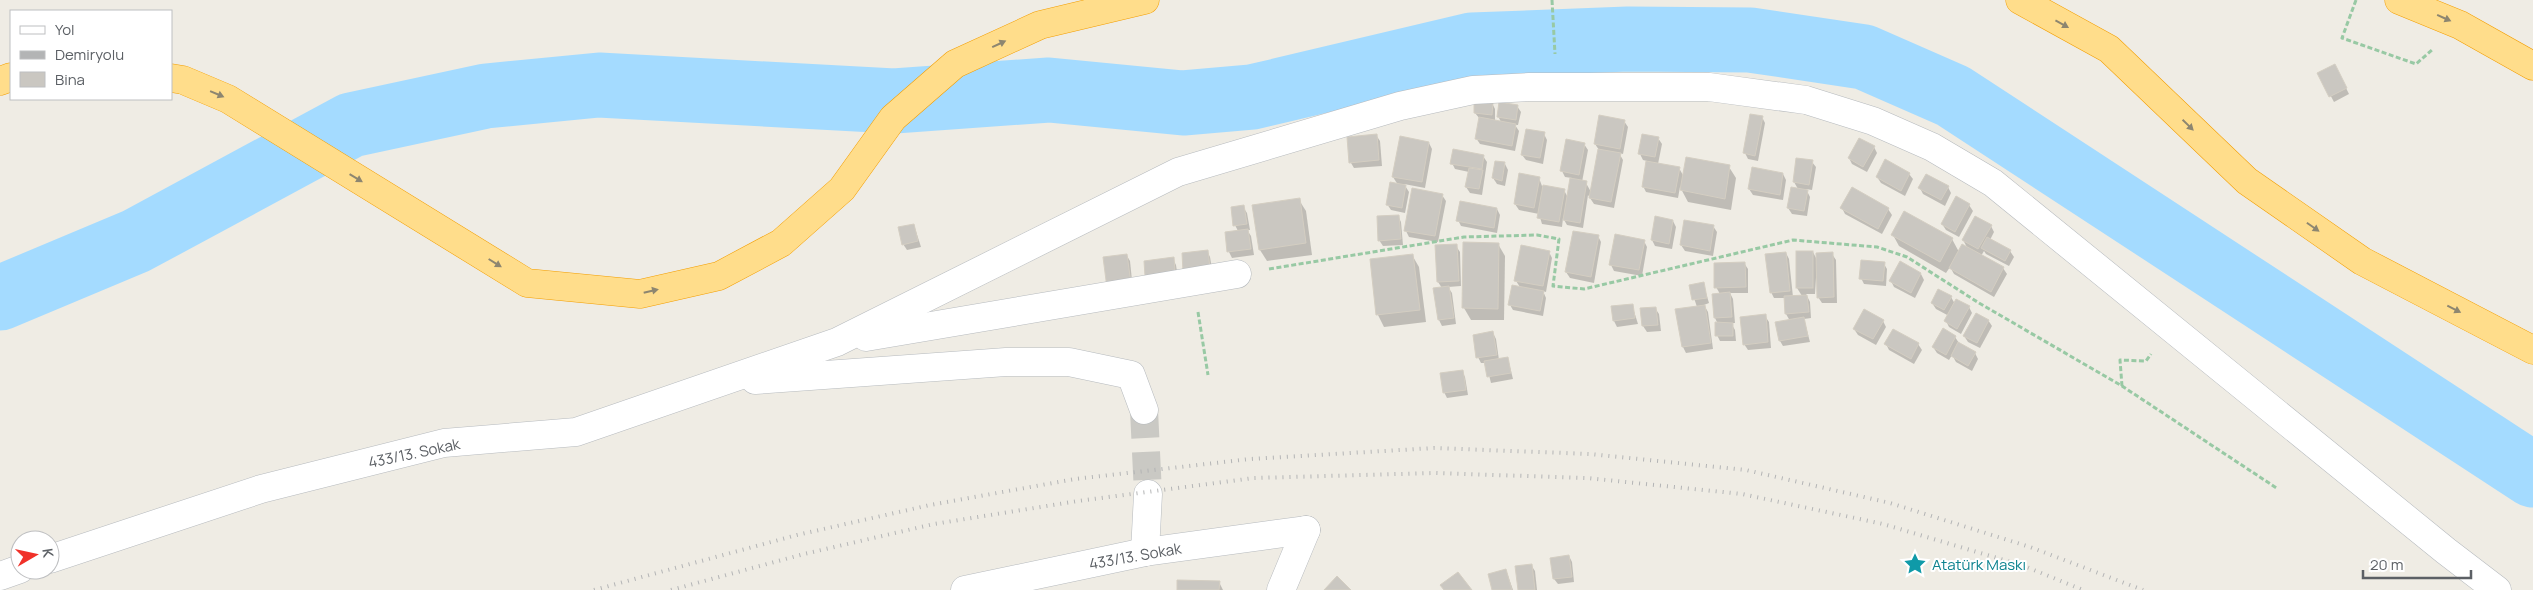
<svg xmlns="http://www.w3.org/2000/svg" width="2533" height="590" font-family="Manrope,sans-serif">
	<rect width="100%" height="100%" fill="#efece4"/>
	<!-- shadow -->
	<g fill="#0003">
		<polygon points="2338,72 2349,94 2334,102 2319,74"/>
		<polygon points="1492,103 1495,109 1495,121 1501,122 1498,116 1517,106 1521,112 1518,125 1515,125 1519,131 1515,151 1480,144 1476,138 1480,119 1475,113"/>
		<polygon points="1762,117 1765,123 1758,161 1748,159 1745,153"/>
		<polygon points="1624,121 1628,127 1623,154 1619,153 1623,160 1614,208 1594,204 1588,195 1583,228 1567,225 1563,218 1562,227 1542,224 1539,214 1519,210 1515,204 1539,178 1542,186 1564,190 1568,198 1572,178 1565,177 1562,171 1584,144 1588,150 1582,182 1586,183 1591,192 1599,150 1595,144"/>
		<polygon points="1544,134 1547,140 1543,164 1526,160 1522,155"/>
		<polygon points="1376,135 1380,141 1382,166 1354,168 1351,163"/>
		<polygon points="1658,138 1662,144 1658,164 1679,168 1684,177 1729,167 1736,178 1731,210 1688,202 1680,187 1678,198 1646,192 1643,186 1647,161 1643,160 1640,154"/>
		<polygon points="1429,143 1432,149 1425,188 1404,184 1409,192 1405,213 1391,210 1387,204 1398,185 1393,177"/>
		<polygon points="1874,147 1877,153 1867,172 1852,164 1849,158"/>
		<polygon points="1483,156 1487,162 1482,195 1470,193 1466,187 1469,172 1455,169 1452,163"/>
		<polygon points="1812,162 1816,167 1812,190 1806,189 1810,197 1807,216 1792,214 1788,208 1798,189 1794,182"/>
		<polygon points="1505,164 1508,170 1505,186 1497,184 1493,178"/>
		<polygon points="1783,174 1786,180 1783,200 1753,195 1749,189"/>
		<polygon points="1909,174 1913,179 1905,196 1881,183 1877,177"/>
		<polygon points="1948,187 1951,193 1945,206 1923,194 1920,188"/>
		<polygon points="1853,189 1888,209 1892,215 1882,234 1845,214 1842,208"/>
		<polygon points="1442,195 1446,201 1438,242 1409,237 1406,231"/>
		<polygon points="1299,200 1306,211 1312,255 1267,261 1260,250"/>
		<polygon points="1969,205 1973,211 1959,237 1946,230 1942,224"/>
		<polygon points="1243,207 1247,213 1250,230 1247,230 1251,236 1254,255 1232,258 1229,252 1238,231 1235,225"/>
		<polygon points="1497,209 1500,215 1497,233 1461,226 1458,220"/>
		<polygon points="1398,216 1401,222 1403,245 1383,246 1379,240"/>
		<polygon points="1673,221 1676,227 1672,249 1655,246 1652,240"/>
		<polygon points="914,225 921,247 907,250 903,244"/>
		<polygon points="1713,226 1717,232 1713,256 1685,251 1681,245"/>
		<polygon points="1991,226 1994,232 1990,240 2010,251 2014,257 2009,266 1986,254 1984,251 1981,256 2003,268 2007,274 1994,297 1954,274 1950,267 1946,273 1899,246 1893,235 1952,239 1959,252 1968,249 1963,240"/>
		<polygon points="1598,236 1601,242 1594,283 1570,278 1566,272"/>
		<polygon points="1644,241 1647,247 1642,276 1614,271 1611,265"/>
		<polygon points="1498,244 1505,256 1504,320 1471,320 1464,308"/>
		<polygon points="1456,246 1460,252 1461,286 1448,287 1452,293 1456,324 1442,326 1439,320 1442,288 1438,282"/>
		<polygon points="1207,251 1210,257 1213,274 1188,277"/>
		<polygon points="1549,252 1552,258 1546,292 1543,291 1546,298 1543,316 1513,310 1510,305 1520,287 1516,281"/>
		<polygon points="1813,252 1817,260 1832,254 1836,260 1837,303 1822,303 1818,297 1818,278 1816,278 1815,294 1806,294 1810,302 1811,318 1804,319 1810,342 1783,346 1780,341 1790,321 1786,314 1785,298 1774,298 1771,292 1786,253 1789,259 1793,297 1802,296 1797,288"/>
		<polygon points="1412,255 1419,267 1426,322 1384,327 1378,315"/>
		<polygon points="1127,256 1130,261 1133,290 1111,293"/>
		<polygon points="1173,259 1176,265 1178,278 1150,281"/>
		<polygon points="1744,263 1748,269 1748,293 1730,293 1733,299 1735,323 1731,323 1735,330 1736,341 1720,341 1717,335 1718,324 1715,318 1713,295 1720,294 1716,287"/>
		<polygon points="1901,263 1921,274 1924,280 1915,298 1894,287 1891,281"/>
		<polygon points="1884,264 1887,269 1886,286 1864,284 1861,278"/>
		<polygon points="1703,283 1709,303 1704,305 1708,312 1713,349 1686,353 1683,347 1697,307 1690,286"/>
		<polygon points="1951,297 1955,304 1969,307 1972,313 1961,334 1949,327 1946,321 1949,316 1936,309 1932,303"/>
		<polygon points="1632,305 1638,324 1617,327 1614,321"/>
		<polygon points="1655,308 1659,314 1661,331 1647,332 1643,326 1641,309"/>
		<polygon points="1765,316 1769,322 1771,348 1748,350 1744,344"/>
		<polygon points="1988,320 1992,326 1980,348 1968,342 1964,336"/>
		<polygon points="1883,321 1886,327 1876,345 1858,335 1854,329"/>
		<polygon points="1493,333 1496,339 1499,360 1508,359 1513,379 1491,383 1486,363 1481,363 1478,357"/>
		<polygon points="1955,337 1959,343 1975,353 1978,359 1972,371 1956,362 1952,355 1949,360 1937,353 1933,347"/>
		<polygon points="1886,344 1918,344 1922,350 1914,364 1889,350"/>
		<polygon points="1462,371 1465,377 1468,395 1447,398 1444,392"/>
		<polygon points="1569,556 1572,562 1574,582 1558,584 1554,579"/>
		<polygon points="1531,565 1535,571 1537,590 1519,590"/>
		<polygon points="1506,570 1513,590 1494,590"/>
		<polygon points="1219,582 1223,590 1178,590"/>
	</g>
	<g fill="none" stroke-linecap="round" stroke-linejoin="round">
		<!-- river -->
		<polyline stroke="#a4dbff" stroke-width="65" points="0,298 136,241 351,125 486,96 599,85 894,101 1049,90 1183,103 1252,97 1472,45 1628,39 1750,40 1864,57 1953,96 2533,475"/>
	</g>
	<!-- building -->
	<g fill="#cac7c1" stroke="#d4cec2">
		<polygon points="2335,64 2347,88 2329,97 2317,73"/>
		<polygon points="1474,101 1493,102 1492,115 1474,113"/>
		<polygon points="1499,102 1518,105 1516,120 1497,117"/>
		<polygon points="1750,114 1763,116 1755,156 1743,153"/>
		<polygon points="1599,115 1625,120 1620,149 1594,144"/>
		<polygon points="1479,117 1516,124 1512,146 1475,139"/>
		<polygon points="1526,129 1545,132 1540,158 1521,155"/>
		<polygon points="1377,134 1379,160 1349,163 1347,137"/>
		<polygon points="1642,134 1659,137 1655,157 1638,154"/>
		<polygon points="1400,136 1429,142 1422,182 1392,177"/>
		<polygon points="1859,138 1875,146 1863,167 1848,158"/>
		<polygon points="1566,139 1585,143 1579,175 1560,171"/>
		<polygon points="1453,149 1484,155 1482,169 1450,164"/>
		<polygon points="1598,149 1621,153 1611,202 1589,198"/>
		<polygon points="1686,157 1730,165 1725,199 1680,190"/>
		<polygon points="1796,158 1813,160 1809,185 1793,182"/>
		<polygon points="1885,159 1910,173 1901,191 1876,177"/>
		<polygon points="1495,161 1505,162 1502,181 1492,178"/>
		<polygon points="1646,161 1680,167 1675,193 1642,187"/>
		<polygon points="1752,167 1783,173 1780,195 1748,189"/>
		<polygon points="1469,168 1483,170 1479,189 1465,187"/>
		<polygon points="1519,173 1540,177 1534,208 1514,204"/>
		<polygon points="1926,174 1949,186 1941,200 1918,188"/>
		<polygon points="1570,178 1587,181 1580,223 1563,220"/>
		<polygon points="1390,182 1406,185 1402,208 1386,205"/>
		<polygon points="1543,185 1565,189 1559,222 1537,218"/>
		<polygon points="1791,187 1808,190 1804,211 1787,208"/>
		<polygon points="1852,187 1889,208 1878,229 1840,208"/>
		<polygon points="1412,188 1443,194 1435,236 1404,231"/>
		<polygon points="1956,196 1970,204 1955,232 1941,224"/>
		<polygon points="1300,198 1306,243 1259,250 1252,205"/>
		<polygon points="1460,201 1497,208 1494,228 1456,221"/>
		<polygon points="1244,205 1247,224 1233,226 1231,207"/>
		<polygon points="1904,211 1953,238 1940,262 1891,235"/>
		<polygon points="1399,215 1401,239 1378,241 1377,216"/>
		<polygon points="1655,216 1673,220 1669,244 1651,240"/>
		<polygon points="1975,216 1992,225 1978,249 1962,240"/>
		<polygon points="1684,220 1714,225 1710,251 1680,245"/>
		<polygon points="914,224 918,241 902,245 898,227"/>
		<polygon points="1248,229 1251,249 1227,252 1225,232"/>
		<polygon points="1573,231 1599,235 1591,277 1565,272"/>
		<polygon points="1615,234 1645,240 1639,270 1609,265"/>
		<polygon points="1987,237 2011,250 2005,261 1981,248"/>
		<polygon points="1463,242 1499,243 1498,309 1462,308"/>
		<polygon points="1457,244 1459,281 1437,282 1435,245"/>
		<polygon points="1962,244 2004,267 1991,292 1949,268"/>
		<polygon points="1521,245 1550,251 1543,286 1514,281"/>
		<polygon points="1208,250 1210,269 1183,272 1182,253"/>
		<rect x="1796" y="251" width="17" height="37"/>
		<polygon points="1786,252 1790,291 1770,293 1765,254"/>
		<polygon points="1833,252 1834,297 1817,298 1816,253"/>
		<polygon points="1127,254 1131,284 1107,288 1103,257"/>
		<polygon points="1413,254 1420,310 1376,315 1370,259"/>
		<polygon points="1174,257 1175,272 1145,276 1144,261"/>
		<polygon points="1861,260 1885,262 1883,281 1859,279"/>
		<polygon points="1900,261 1921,273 1911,293 1889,281"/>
		<polygon points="1745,262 1746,287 1714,288 1714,263"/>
		<polygon points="1704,282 1707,298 1692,300 1689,285"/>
		<polygon points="1512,285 1544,291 1540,311 1508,305"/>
		<polygon points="1449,286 1454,318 1438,320 1433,288"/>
		<polygon points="1938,289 1952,296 1944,310 1931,303"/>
		<polygon points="1730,292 1732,317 1714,318 1712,294"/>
		<polygon points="1807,295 1809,312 1785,314 1784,296"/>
		<polygon points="1956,299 1970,306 1957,329 1944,321"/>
		<polygon points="1633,304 1635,318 1613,321 1611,306"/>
		<polygon points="1705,305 1711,343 1682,347 1675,309"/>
		<polygon points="1656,307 1658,325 1642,326 1640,308"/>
		<polygon points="1864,309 1884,320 1873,339 1853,329"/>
		<polygon points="1976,313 1989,320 1977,343 1963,336"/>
		<polygon points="1766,314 1768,342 1743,345 1740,317"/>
		<polygon points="1804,317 1808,336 1779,341 1775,322"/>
		<polygon points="1715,322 1733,323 1733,336 1715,336"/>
		<polygon points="1943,328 1956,336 1946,355 1932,347"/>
		<polygon points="1893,329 1919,343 1911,359 1884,344"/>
		<polygon points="1493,331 1497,355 1476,358 1473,335"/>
		<polygon points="1958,342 1976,352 1968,366 1951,356"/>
		<polygon points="1508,357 1511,373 1487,377 1484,361"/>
		<polygon points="1463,370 1466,390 1443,393 1440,373"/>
		<polygon points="1569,555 1572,577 1553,579 1550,558"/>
		<polygon points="1532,564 1535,590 1518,590 1515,566"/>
		<polygon points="1506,569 1512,590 1492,590 1488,574"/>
		<polygon points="1458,572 1472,590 1444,590 1440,585"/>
		<polygon points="1337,576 1351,590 1324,590"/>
		<polygon points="1177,580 1220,581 1219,590 1177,590"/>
	</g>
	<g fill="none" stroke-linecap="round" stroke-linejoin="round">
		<!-- minor-tunnel -->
		<polyline stroke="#cac9c4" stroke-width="28" stroke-dasharray="28 14" stroke-linecap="butt" points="1144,410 1148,494"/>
		<defs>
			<g id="minor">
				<polyline points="866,337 1237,274"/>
				<polyline points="755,380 1006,362 1069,362 1131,375 1144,410"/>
				<polyline points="1145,552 1148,494"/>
				<polyline points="50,559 261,489 444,443 576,432 837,342 1178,172 1400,106 1473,90 1529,87 1709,87 1806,100 1873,121 1932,147 1993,183 2446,551 2497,590"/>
				<polyline points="0,576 20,569"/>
				<polyline points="965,590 1145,552 1306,530"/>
				<polyline points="1281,590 1306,530"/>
			</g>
			<g id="highway">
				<polyline points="2020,0 2109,49 2247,181 2362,261 2533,350"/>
				<polyline points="2399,0 2460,25 2533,66"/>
				<polyline points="171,78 183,80 228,99 527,283 640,294 719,276 781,243 842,189 893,118 955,64 1040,25 1145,0"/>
				<polyline points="0,81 11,77"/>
			</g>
		</defs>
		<!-- minor casing -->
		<use href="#minor" stroke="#b6babe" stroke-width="29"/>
		<!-- highway casing -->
		<use href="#highway" stroke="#f39e00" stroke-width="29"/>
		<!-- path -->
		<g stroke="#98c9a4" stroke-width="3" stroke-dasharray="5 2.5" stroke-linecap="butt">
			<polyline points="1552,0 1555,54"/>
			<polyline points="2356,0 2342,38 2416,64 2433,49"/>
			<polyline points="1269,269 1464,237 1537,235 1559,239 1553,286 1584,289 1793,240 1877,247 1907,257 1979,303 2122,386 2278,489"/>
			<polyline points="1198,312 1208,375"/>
			<polyline points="2122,386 2120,360 2146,361 2151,354"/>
		</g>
		<!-- minor -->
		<use href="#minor" stroke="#fff" stroke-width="28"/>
		<!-- highway -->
		<use href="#highway" stroke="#ffdd8b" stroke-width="28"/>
		<!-- rail -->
		<g stroke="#b3b4b5" stroke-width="4" stroke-dasharray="1 6" stroke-linecap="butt">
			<polyline points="594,590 797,535 930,505 1075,479 1250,459 1434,448 1590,454 1746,470 1890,503 2030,547 2143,590"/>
			<polyline points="671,590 804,554 934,524 1078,501 1254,478 1434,473 1587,478 1742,494 1883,524 2024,566 2083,590"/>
		</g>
	</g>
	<!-- one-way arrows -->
	<defs><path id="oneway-solid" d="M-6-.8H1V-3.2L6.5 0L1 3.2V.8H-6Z" transform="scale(1.25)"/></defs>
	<g fill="#8d8670">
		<use href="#oneway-solid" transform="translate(2444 18) rotate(24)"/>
		<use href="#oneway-solid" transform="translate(2062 24) rotate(29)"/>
		<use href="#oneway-solid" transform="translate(999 44) rotate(-25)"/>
		<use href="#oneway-solid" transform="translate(217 94) rotate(23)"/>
		<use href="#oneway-solid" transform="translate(2188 125) rotate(44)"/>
		<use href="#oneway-solid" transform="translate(356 178) rotate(31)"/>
		<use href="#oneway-solid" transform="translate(2313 227) rotate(35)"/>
		<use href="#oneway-solid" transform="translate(495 263) rotate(32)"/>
		<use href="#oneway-solid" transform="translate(651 291) rotate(-13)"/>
		<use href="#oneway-solid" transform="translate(2454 309) rotate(27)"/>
	</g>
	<!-- icons -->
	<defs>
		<symbol id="sight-bare" viewBox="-9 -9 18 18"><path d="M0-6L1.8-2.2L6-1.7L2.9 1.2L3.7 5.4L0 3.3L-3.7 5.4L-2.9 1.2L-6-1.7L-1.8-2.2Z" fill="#0f9aa8" stroke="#fff" stroke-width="2.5" paint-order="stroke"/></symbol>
	</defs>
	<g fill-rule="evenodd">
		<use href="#sight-bare" x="1899" y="548" width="32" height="32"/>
	</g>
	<g text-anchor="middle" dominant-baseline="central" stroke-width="4" stroke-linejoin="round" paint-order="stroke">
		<!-- street labels -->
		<g font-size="15" fill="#5c6065" stroke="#fff">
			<text transform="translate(414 453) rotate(-12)">433/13. Sokak</text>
			<text transform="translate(1135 556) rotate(-10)">433/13. Sokak</text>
		</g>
		<!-- culture labels -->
		<g font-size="15" fill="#0d838f" stroke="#fff" text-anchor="start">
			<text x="1932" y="564">Atatürk Maskı</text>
		</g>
	</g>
	<!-- legend -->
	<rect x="10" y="10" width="162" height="90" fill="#ffffff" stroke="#bebfc1"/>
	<rect x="20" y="26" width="25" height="8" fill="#ffffff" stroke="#bebfc1"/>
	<text x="55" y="35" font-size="15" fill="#5c6065">Yol</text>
	<rect x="20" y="51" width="25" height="8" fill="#b3b4b5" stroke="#bebfc1"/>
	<text x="55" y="60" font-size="15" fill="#5c6065">Demiryolu</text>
	<rect x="20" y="72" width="25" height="15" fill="#cac7c1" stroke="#bebfc1"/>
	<text x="55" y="85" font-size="15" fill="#5c6065">Bina</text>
	<!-- north arrow -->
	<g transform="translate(35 555) rotate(81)"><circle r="24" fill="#ffffff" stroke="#bebfc1"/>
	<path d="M0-4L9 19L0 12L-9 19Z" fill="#f03129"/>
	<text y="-8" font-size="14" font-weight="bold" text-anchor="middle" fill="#5c6065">K</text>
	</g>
	<!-- scale -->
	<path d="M2363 570v8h108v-8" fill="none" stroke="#5c6065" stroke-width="2.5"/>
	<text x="2370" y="570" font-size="15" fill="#5c6065" stroke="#ffffff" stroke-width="4" paint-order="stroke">20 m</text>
</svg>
